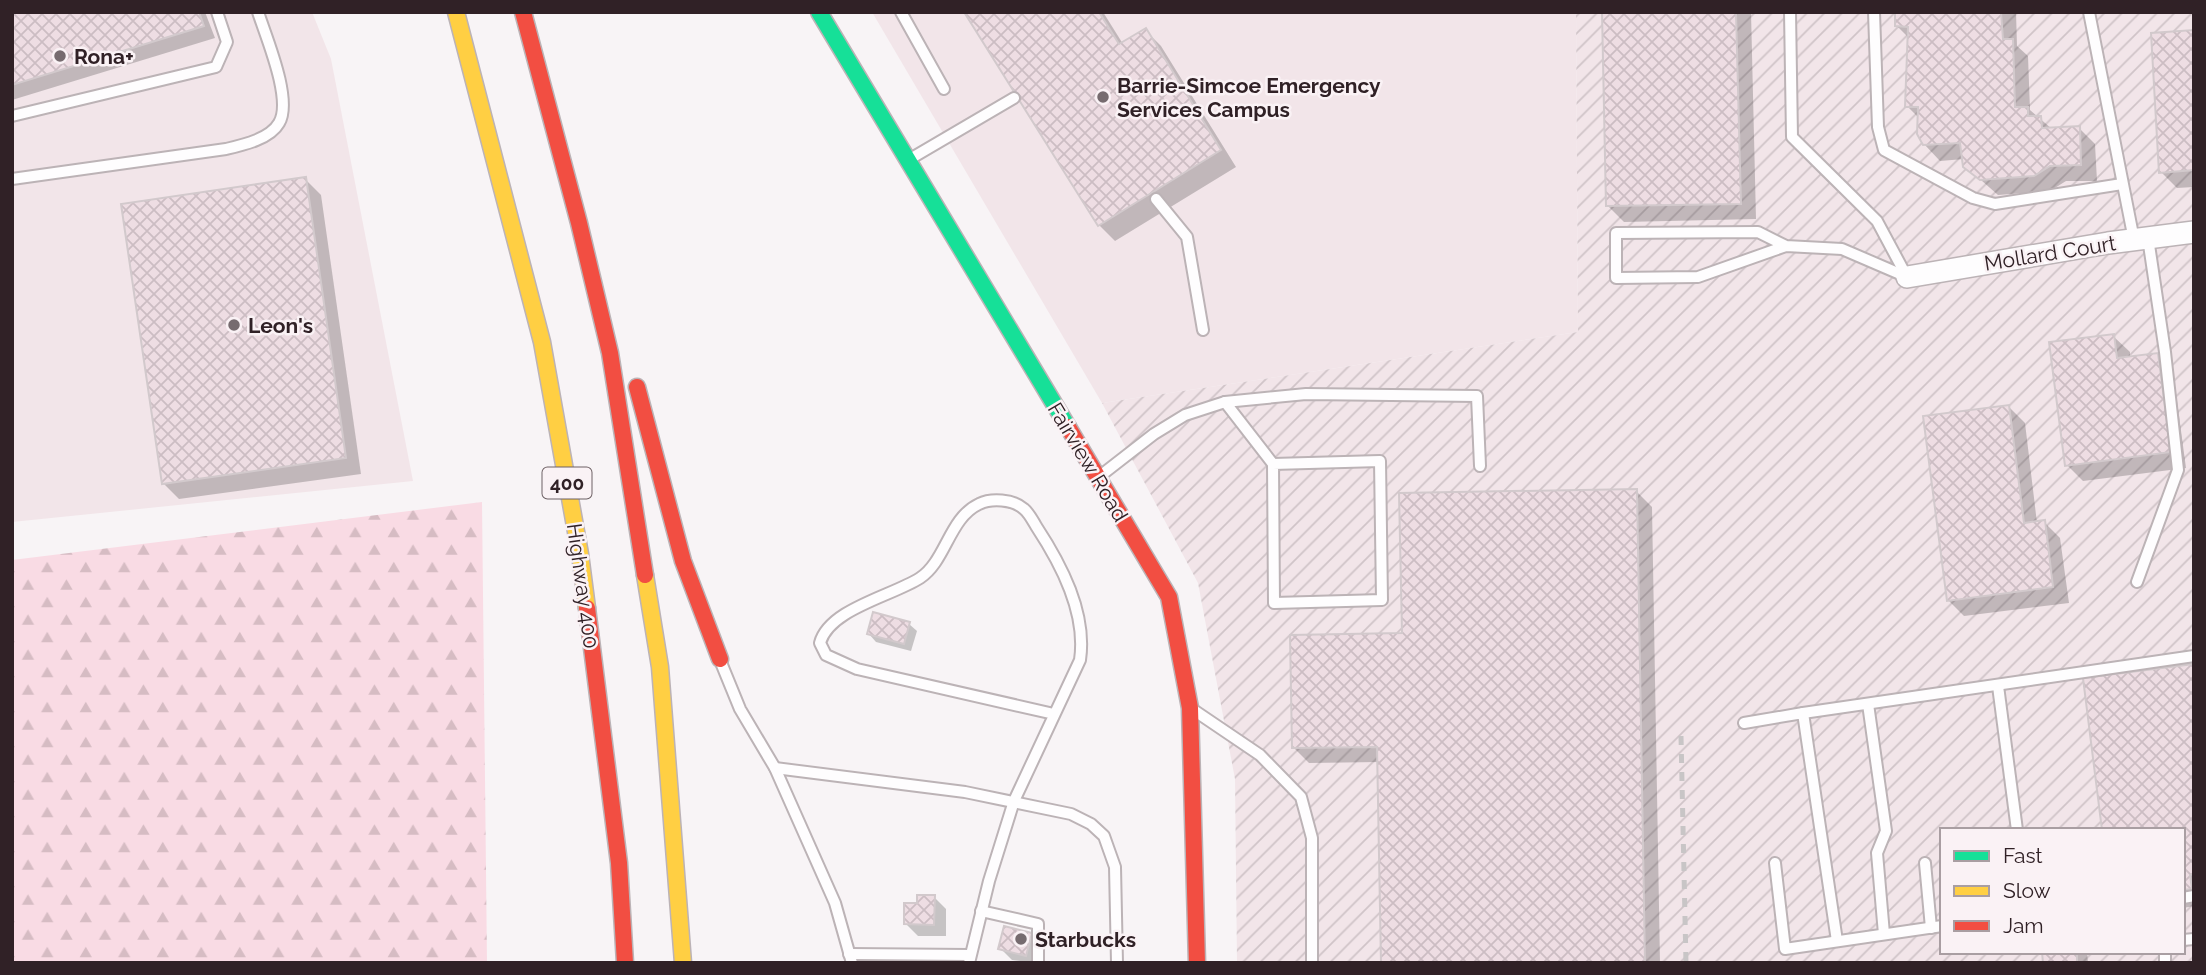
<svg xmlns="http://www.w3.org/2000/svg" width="2206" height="975" font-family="Raleway,sans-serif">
	<defs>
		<pattern id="industrial-furrows" width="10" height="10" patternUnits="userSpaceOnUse" patternTransform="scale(1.75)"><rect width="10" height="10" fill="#f2e5e9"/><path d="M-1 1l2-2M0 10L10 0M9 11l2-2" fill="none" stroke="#d0c4c8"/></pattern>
		<pattern id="forest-firs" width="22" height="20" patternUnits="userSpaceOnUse" patternTransform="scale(1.75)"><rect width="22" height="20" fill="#f9dbe4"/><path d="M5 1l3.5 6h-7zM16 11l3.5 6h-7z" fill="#d6bcc3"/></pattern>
		<pattern id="building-cross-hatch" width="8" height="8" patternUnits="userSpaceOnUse" patternTransform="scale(1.75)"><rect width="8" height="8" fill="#eedde3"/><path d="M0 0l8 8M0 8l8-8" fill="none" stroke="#ccbdc3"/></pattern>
	</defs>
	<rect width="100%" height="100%" fill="#f8f4f6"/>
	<!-- built -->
	<g fill="#f2e5e9">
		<polygon points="12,12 312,12 331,59 413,481 12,522"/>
		<polygon points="872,12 1576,12 1578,332 1102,403"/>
	</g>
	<!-- industrial -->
	<path fill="url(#industrial-furrows)" fill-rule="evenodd" d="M 1576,12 L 2194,12 L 2194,963 L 1237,963 L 1235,779 L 1198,583 L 1102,403 L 1578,332 ZM 1942,830 L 2183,830 L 2183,952 L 1942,952 Z"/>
	<!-- forest -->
	<polygon fill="url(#forest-firs)" points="482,502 487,963 12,963 12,560"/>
	<!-- shadow -->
	<g fill="#0003">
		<polygon points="12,12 205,12 215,38 12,100"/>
		<polygon points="966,12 1103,12 1123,44 1145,30 1161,46 1236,167 1115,241 1099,225"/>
		<polygon points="1604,12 1751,12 1756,219 1624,222 1608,206"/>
		<polygon points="1897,12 2016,12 2017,46 2028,56 2030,110 2052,129 2079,128 2095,144 2097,181 2066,181 2050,191 1998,195 1965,166 1964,159 1940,161 1924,144 1919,118 1907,106 1909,38 1897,26"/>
		<polygon points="2194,32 2194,187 2177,188 2161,172"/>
		<polygon points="305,179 321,195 361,474 179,499 163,483"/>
		<polygon points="2113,336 2130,352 2130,358 2157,355 2173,371 2186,468 2083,481 2067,465"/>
		<polygon points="2009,407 2025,423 2037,523 2044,522 2060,538 2069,603 1964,616 1948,600"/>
		<polygon points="1636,491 1652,507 1660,963 1382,963 1379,762 1309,763 1293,747"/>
		<polygon points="909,624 917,631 911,651 876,642 869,634"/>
		<polygon points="2194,666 2194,906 2183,908 2183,830"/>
		<polygon points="934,897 946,909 946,936 918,936 906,924 919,904"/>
		<polygon points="1031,935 1043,947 1038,963 1012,960 1000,948"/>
		<polygon points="2044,952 2087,952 2088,963 2044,963"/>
	</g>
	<!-- building -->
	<g fill="url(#building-cross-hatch)" stroke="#d2c9cc" stroke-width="2">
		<polygon points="12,12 199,12 204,26 12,85"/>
		<polygon points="964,12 1099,12 1119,44 1146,28 1221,150 1098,226"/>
		<polygon points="1602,12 1736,12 1741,204 1606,206"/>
		<polygon points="1895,12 2001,12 2003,39 2013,39 2015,107 2028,107 2028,116 2041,116 2042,128 2080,126 2081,165 2050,166 2034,176 1980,180 1963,167 1960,143 1923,145 1917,134 1918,107 1905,107 1908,27 1895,26"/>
		<polygon points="2194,30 2194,170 2159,173 2151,33"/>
		<polygon points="306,177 346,458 162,484 121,204"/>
		<polygon points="2114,334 2117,358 2158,353 2171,452 2065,466 2049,342"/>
		<polygon points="2009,405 2024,523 2045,520 2053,587 1947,601 1923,416"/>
		<polygon points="1637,489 1645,963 1381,963 1377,747 1292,748 1290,635 1402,633 1399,493"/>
		<polygon points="873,612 910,622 904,644 867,634"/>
		<polygon points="2194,664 2194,874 2190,875 2192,889 2183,890 2183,830 2102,830 2083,678"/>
		<polygon points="917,895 935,895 934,925 904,924 904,903 917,903"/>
		<polygon points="1004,926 1032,933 1026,956 998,949"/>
		<polygon points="2042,952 2077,952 2077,963 2043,963"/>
	</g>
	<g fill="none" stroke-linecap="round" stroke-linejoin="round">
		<defs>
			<g id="lane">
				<polyline points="901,12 944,89"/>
				<polyline points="1790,12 1792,137 1877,221 1907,277"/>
				<polyline points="1874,12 1878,127 1884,150 1973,198 1995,204 2122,184"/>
				<polyline points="2089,12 2134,240"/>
				<polyline points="12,116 216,67 227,42 217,12"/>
				<polyline points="910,159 1014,98"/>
				<path d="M 12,179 L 226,149 C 243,145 270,139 279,123 C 293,100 266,37 258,12"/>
				<polyline points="1156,199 1187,237 1203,330"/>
				<polyline points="1786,246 1698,277 1616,278 1616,233 1758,232 1786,246 1842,249 1907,277"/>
				<polyline points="1225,402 1273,464 1380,461 1382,600 1274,603 1273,464"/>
				<polyline points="1100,476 1154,434 1185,415 1225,402 1306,394 1477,396 1480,466"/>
				<polyline points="2137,582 2178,470 2165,352 2148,238"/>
				<polyline points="722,665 740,709 775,768 835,903 852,963"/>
				<polyline points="1998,686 2017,830"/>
				<polyline points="1868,704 1886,831 1877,853 1884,934"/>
				<polyline points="1195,711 1260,755 1301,797 1312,838 1312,963"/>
				<polyline points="1803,713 2194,656"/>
				<polyline points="1744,723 1803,713 1837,941"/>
				<polyline points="775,768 965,792 1071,814 1091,824 1104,836 1115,867 1117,963"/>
				<polyline points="1775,863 1785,949 1942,926"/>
				<polyline points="1925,863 1931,928"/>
				<polyline points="2183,898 2194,896"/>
				<polyline points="981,911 1038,924 1038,963"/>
				<polyline points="2183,940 2194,939"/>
				<polyline points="2165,952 2165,963"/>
				<polyline points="849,954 969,955"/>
				<path d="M 969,963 L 989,881 L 1014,801 L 1080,660 C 1087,613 1061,564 1036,526 C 1033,521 1029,513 1024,509 C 1013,499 991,498 979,504 C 949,518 946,561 920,578 C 892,596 829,609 820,643 L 826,655 L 857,669 L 1054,714"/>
			</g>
			<polyline id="street" points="1907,277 2108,243 2194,232"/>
			<polyline id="fast" points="819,12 1068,427"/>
			<g id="slow">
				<polyline points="456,12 542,342 580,554 587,608"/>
				<polyline points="645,575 660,667 683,963"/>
			</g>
			<g id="jam">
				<polyline points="523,12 579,223 610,353 645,575"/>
				<polyline points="637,387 683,561 720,659"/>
				<polyline points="1068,427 1169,597 1190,708 1197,963"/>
				<polyline points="587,608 619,863 625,963"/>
			</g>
		</defs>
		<!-- lane casing -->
		<use href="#lane" stroke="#bcb3b6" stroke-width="14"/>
		<!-- street casing -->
		<use href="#street" stroke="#bcb3b6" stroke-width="24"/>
		<!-- fast casing -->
		<use href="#fast" stroke="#bcb3b6" stroke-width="19"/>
		<!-- slow casing -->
		<use href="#slow" stroke="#bcb3b6" stroke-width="19"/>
		<!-- jam casing -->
		<use href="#jam" stroke="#bcb3b6" stroke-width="19"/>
		<!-- lane -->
		<use href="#lane" stroke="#fefdfe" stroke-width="10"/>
		<!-- street -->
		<use href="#street" stroke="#fefdfe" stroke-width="21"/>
		<!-- fast -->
		<use href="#fast" stroke="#16e098" stroke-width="16"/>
		<!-- slow -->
		<use href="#slow" stroke="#ffcf43" stroke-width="16"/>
		<!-- jam -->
		<use href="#jam" stroke="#f24e42" stroke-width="16"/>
		<!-- rail -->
		<polyline stroke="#c8c5c6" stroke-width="5" stroke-dasharray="9 9" stroke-linecap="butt" points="1681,736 1686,963"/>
	</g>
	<!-- markers -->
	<g fill="#766b6f" stroke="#faf2f5" stroke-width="2.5">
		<circle cx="60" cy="56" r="7"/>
		<circle cx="1103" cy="97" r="7"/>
		<circle cx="234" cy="325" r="7"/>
		<circle cx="1021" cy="939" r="7"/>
	</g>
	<g text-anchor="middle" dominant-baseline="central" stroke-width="5" stroke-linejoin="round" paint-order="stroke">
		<!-- shield labels -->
		<rect fill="#faf2f5" stroke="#6d6064" stroke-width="2" x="542.5" y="467.5" width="49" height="31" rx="5"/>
		<g font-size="19" font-weight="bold" fill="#302126">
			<text x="567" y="483">400</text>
		</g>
		<!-- poi labels -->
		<g font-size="21" font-weight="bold" fill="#302126" stroke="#faf2f5" text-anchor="start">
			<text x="74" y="56">Rona+</text>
			<text x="1117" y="85">Barrie-Simcoe Emergency<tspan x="1117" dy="24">Services Campus</tspan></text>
			<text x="248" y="325">Leon's</text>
			<text x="1035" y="939">Starbucks</text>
		</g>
		<!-- street labels -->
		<g font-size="21" fill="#302126" stroke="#faf2f5">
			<text transform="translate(2050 253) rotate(-9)">Mollard Court</text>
			<text transform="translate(1088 462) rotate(59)">Fairview Road</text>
			<text transform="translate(583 586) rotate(82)">Highway 400</text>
		</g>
	</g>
	<!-- border -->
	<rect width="2206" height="975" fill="none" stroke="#302126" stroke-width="28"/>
	<!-- legend -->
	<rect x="1940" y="828" width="245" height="126" fill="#faf2f5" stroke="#a99ea2" stroke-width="2"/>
	<rect x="1954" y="851" width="35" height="10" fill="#16e098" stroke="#a99ea2" stroke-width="2"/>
	<text x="2003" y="863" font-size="21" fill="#302126">Fast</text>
	<rect x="1954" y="886" width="35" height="10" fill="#ffcf43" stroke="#a99ea2" stroke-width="2"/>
	<text x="2003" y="898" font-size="21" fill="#302126">Slow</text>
	<rect x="1954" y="921" width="35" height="10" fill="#f24e42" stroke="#a99ea2" stroke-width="2"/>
	<text x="2003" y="933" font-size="21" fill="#302126">Jam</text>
</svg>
